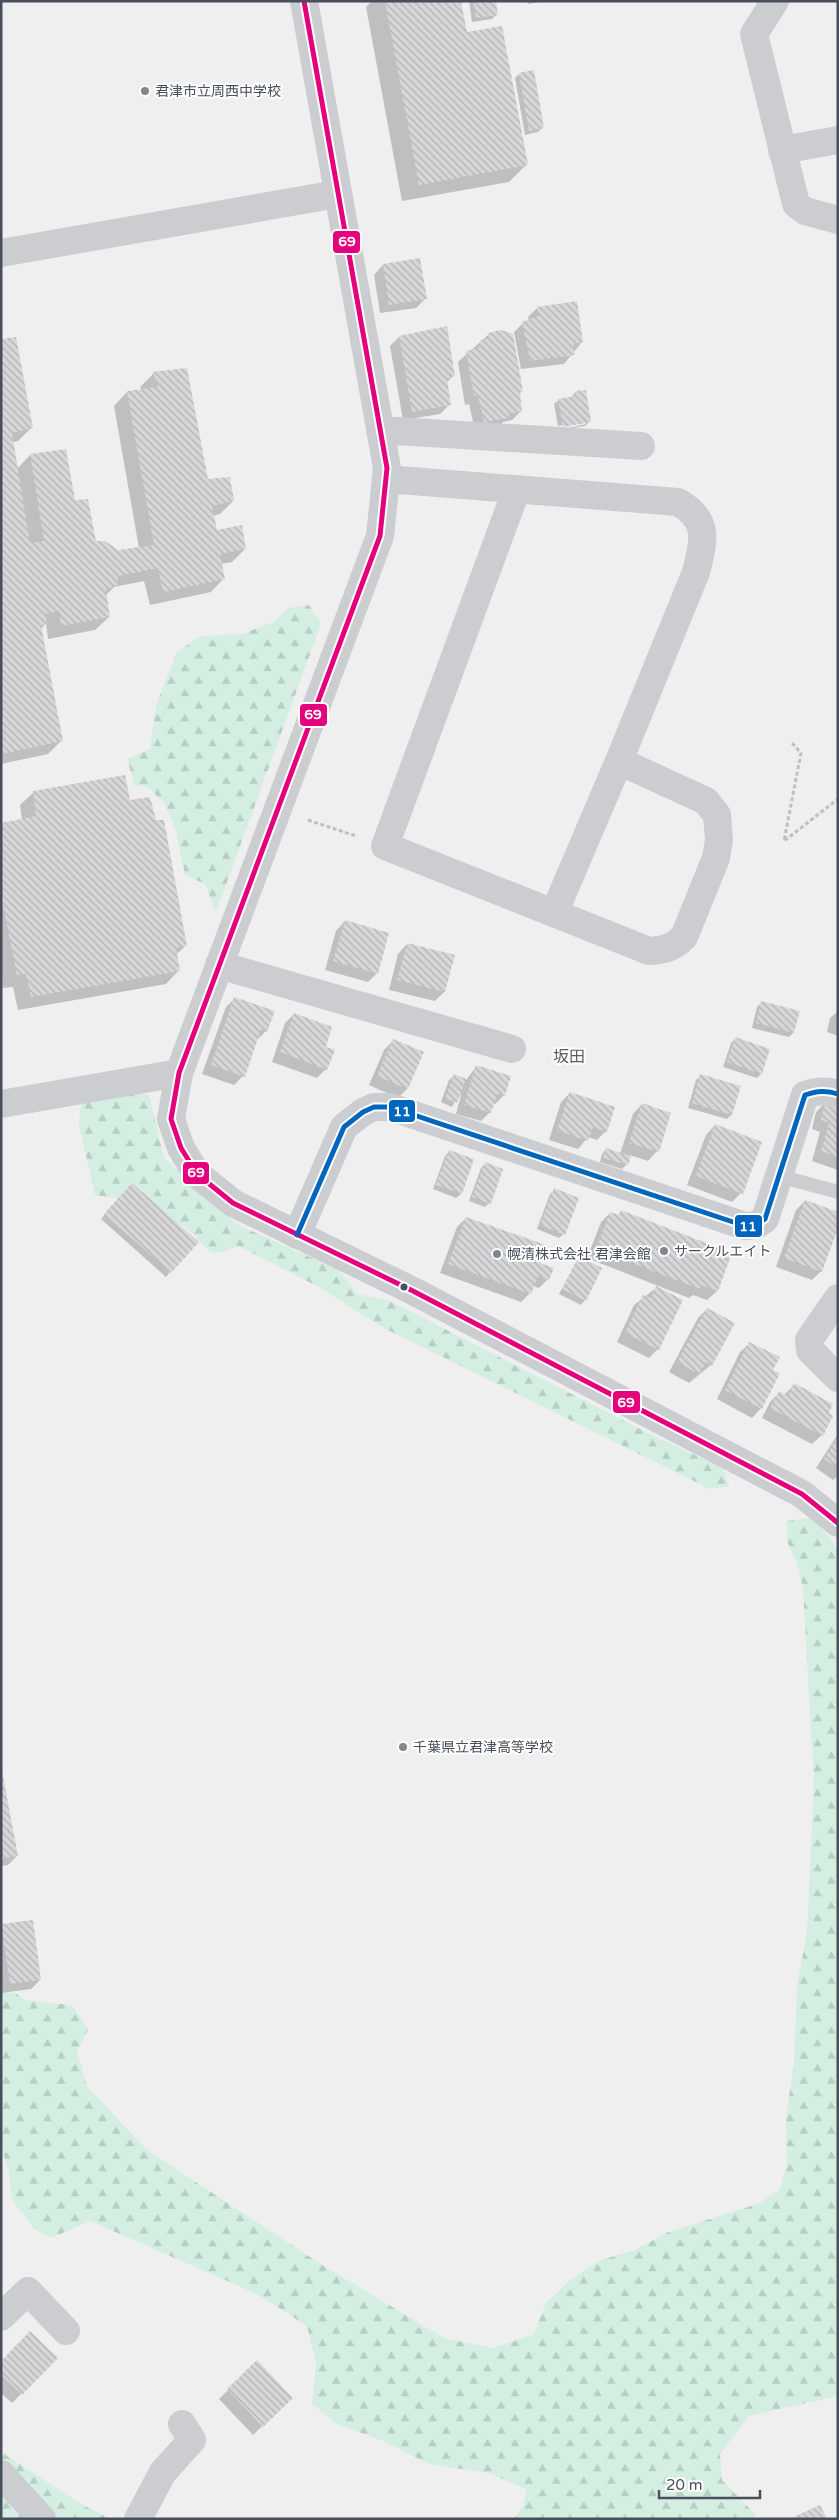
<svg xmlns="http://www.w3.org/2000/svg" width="839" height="2520" font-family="'Varela Round','Noto Sans JP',sans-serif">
	<defs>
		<pattern id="forest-firs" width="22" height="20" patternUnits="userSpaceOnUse" patternTransform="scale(1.25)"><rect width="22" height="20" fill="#d4eee2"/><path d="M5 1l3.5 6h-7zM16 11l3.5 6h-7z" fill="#b7cec4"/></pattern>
		<pattern id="building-back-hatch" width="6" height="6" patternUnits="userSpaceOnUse" patternTransform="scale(1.25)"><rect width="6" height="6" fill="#d7d7d9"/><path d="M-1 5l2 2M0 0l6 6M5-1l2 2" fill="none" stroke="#b0b1b3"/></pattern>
	</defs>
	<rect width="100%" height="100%" fill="#f0efef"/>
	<!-- forest -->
	<g fill="url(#forest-firs)">
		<polygon points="309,605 321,624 216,912 205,884 185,875 176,831 165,804 147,786 135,786 127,759 150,749 156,705 177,652 200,636 242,634 273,622 288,608"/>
		<polygon points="126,1088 149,1095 164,1158 205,1193 236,1224 339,1270 357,1294 388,1300 648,1433 723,1468 729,1486 710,1489 382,1327 317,1286 238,1246 223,1252 211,1253 187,1228 135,1201 95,1195 79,1125 81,1104 98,1093"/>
		<polygon points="814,1517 838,1550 838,2396 749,2416 720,2454 722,2480 754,2513 755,2519 514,2519 524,2505 526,2489 488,2473 429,2464 381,2440 339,2425 312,2404 316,2363 307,2326 257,2294 90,2221 51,2238 34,2228 12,2200 9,2172 1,2147 1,1991 17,1994 24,2000 72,2005 88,2029 77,2052 87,2086 147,2150 319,2263 444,2338 493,2348 534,2334 546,2303 570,2280 601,2260 635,2250 666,2233 760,2203 780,2189 787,2164 786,2117 794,2063 797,1985 807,1934 814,1781 803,1588 797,1563 787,1541 787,1521"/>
		<polygon points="1,2452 81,2504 111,2519 1,2519"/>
	</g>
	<!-- shadow -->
	<g fill="#0003">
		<polygon points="372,1 460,1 466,34 526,165 509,182 402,201 366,7"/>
		<polygon points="469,1 494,1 496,15 492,19 472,22"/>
		<polygon points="527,1 546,1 528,4"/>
		<polygon points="519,74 542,128 538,132 525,135 515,78"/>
		<polygon points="383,265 426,298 416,308 380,313 374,275"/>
		<polygon points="537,308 582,342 564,364 521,369 514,332 523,323 529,321 528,317"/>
		<polygon points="489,334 522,391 519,394 521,411 512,420 503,422 499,426 475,431 469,404 465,405 458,362"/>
		<polygon points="399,337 453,376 446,383 449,405 440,414 403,420 390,346"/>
		<polygon points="1,340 31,428 18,441 12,442 17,469 30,455 74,501 95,542 117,551 139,548 114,406 127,392 142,390 140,387 154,373 207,480 233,501 220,514 213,516 216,532 245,549 232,562 221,564 224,578 211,592 150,605 144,581 114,587 106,595 109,617 95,630 48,639 46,623 41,629 61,741 48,754 1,764"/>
		<polygon points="575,392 590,421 585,426 559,430 586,424 586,421 558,426 554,404 559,400 571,398"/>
		<polygon points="34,792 129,801 186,945 176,955 179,970 166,984 18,1010 13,987 3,988 1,976 1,825 22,820 20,805"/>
		<polygon points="345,921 377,973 368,982 325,970 336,931"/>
		<polygon points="407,944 453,956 444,992 435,1001 389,990 398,954"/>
		<polygon points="235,998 266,1031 257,1040 243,1076 234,1085 202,1074 226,1007"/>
		<polygon points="761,1003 793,1033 789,1037 752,1028 757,1007"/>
		<polygon points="838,1011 838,1036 827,1032 830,1018"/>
		<polygon points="294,1014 324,1047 326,1069 317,1078 272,1062 285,1023"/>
		<polygon points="735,1039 761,1074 757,1078 723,1067 731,1043"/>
		<polygon points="394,1040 423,1053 407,1089 398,1098 369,1085 384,1050"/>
		<polygon points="476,1067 504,1095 495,1104 492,1104 490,1112 481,1121 456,1114 461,1095 459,1094 452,1107 441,1102 449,1080 454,1076 466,1080"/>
		<polygon points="701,1076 739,1087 731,1115 727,1119 688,1108 696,1080"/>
		<polygon points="570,1093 606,1131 597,1140 588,1137 578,1149 549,1140 561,1102"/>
		<polygon points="825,1103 838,1115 838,1170 812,1161 820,1132 812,1129 816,1112"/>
		<polygon points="642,1104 657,1151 648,1161 630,1155 627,1164 622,1169 600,1162 602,1154 606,1149 620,1154 633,1114"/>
		<polygon points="715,1125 741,1193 732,1202 687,1185 706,1135"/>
		<polygon points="450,1151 473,1160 461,1194 456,1198 433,1189 445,1156"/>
		<polygon points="485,1164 489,1203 485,1207 469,1201 481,1168"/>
		<polygon points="127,1189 170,1272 166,1277 101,1219"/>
		<polygon points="555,1190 564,1234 559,1238 537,1229 550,1194"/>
		<polygon points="805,1201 821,1271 812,1280 776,1267 796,1210"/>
		<polygon points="621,1212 730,1254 717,1291 707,1300 693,1295 689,1298 587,1258 601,1222 610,1213 617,1216"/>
		<polygon points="466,1218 548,1279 539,1288 533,1286 530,1293 521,1302 440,1273 457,1227"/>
		<polygon points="579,1257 585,1300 581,1305 559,1294"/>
		<polygon points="656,1288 658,1349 649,1358 617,1342 634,1305"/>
		<polygon points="707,1309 711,1365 689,1383 669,1372 698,1318"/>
		<polygon points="750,1343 771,1370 761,1408 752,1418 717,1399 740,1352"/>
		<polygon points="794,1385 822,1435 812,1444 762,1418 770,1402 779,1393 784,1395"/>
		<polygon points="838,1434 838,1476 833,1480 816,1468"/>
		<polygon points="1,1767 17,1856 8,1865 1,1866"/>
		<polygon points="2,1925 40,1980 31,1989 1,1993"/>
		<polygon points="57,2358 12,2403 1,2393 1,2362"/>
		<polygon points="257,2362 291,2398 253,2435 219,2399"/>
	</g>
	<!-- building -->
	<g fill="url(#building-back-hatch)">
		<polygon points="385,1 461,1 467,32 502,26 528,165 419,185"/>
		<polygon points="473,1 496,1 498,15 476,18"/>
		<polygon points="534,70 544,128 529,131 519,73"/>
		<polygon points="420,258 427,299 389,305 383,264"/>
		<polygon points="577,301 583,342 573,344 575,355 530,361 522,322 539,316 537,307"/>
		<polygon points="447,326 455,376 447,379 451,405 412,412 399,336"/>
		<polygon points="501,330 513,334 523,391 520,392 522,412 509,414 509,418 484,422 478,396 474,396 466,351 479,348 480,340 489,339 488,333"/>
		<polygon points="16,337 33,428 12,433 30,543 44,541 30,454 66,449 75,500 88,499 96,541 105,541 118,550 154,545 127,391 158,387 153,372 187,368 208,479 230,477 234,501 212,506 217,530 242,525 246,549 220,554 225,579 163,592 158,568 118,576 118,585 106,589 110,617 61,626 59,611 45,614 47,624 41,625 63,741 1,754 1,339"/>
		<polygon points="586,390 591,422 563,427 558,399 576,396 575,391"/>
		<polygon points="125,775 130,800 150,797 156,820 164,820 187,946 176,948 180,971 31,997 26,974 17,975 1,896 1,851 3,850 1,823 36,816 33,791"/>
		<polygon points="345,920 389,933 378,974 333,961"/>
		<polygon points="407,943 455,955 445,992 397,980"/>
		<polygon points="234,997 275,1011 267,1032 261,1029 245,1077 211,1065"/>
		<polygon points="761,1001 800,1011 794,1033 756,1023"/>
		<polygon points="294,1013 332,1027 326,1047 335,1050 327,1070 280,1052"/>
		<polygon points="735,1037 770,1049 762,1074 727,1062"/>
		<polygon points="393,1039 424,1052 408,1089 377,1076"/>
		<polygon points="476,1065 511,1076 505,1096 497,1094 491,1113 464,1105"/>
		<polygon points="454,1074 466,1079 457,1103 445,1098"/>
		<polygon points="700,1074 741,1086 732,1115 692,1103"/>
		<polygon points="570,1092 615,1107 607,1132 593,1127 588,1141 557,1130"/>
		<polygon points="825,1102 838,1104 838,1159 835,1156 821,1151 829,1123 821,1120"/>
		<polygon points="642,1103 671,1113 659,1152 629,1143"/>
		<polygon points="715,1124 762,1142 743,1194 696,1176"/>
		<polygon points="606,1148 631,1156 628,1165 603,1158"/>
		<polygon points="449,1150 474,1159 462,1194 436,1185"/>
		<polygon points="485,1162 503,1169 491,1204 472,1197"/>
		<polygon points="132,1183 199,1242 171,1273 104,1214"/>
		<polygon points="554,1188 579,1198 565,1235 540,1225"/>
		<polygon points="805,1200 838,1212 838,1228 822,1272 784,1258"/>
		<polygon points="621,1210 732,1253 718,1291 701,1285 700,1289 596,1249 610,1212 619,1215"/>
		<polygon points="466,1217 546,1245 540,1263 554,1268 549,1280 538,1276 531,1294 448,1264"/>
		<polygon points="579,1256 602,1268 586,1301 562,1289"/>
		<polygon points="656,1286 683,1300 659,1350 625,1333 643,1295 651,1298"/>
		<polygon points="707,1308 735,1323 712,1366 706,1362 699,1374 677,1362"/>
		<polygon points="749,1342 780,1357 773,1370 780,1373 762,1409 725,1390"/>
		<polygon points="794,1383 833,1404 829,1413 833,1416 823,1436 770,1408 779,1391 788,1396"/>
		<polygon points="838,1437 838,1468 824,1459"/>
		<polygon points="1,1766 18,1856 1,1859"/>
		<polygon points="33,1920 41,1980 10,1984 1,1924"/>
		<polygon points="30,2331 58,2358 22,2395 1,2375 1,2361"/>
		<polygon points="257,2360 293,2398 263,2427 227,2389"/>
		<polygon points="820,2505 827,2519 789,2519"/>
	</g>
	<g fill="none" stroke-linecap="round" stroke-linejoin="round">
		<!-- path -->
		<g stroke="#b8c4c2" stroke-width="3" stroke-dasharray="4 2.5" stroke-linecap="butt">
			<polyline points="792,743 801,753 784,841 838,799"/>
			<polyline points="308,820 356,836"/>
		</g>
		<!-- lane -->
		<polyline stroke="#cbcdd0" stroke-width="14" points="779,1176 838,1192"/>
		<!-- street -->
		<g stroke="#cbcdd0" stroke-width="28">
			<polyline points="304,1 387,468 380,536 179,1073 171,1119 181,1148 197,1174 233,1203 413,1291 802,1494 838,1523"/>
			<polyline points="775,1 754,34 796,204 805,211 838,220"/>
			<polyline points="782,150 838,140"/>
			<polyline points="1,253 337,194"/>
			<polyline points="380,430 641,446"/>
			<path d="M 386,479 L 678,502 C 710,520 704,541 696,572 L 619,761 L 706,801 L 717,815 L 719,840 L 716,858 L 684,937 C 673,948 664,950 649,951 L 385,846 L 516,491"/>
			<polyline points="555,911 619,761"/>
			<polyline points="219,965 512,1049"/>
			<polyline points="1,1104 179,1073"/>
			<path d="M 297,1235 L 344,1127 L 363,1112 L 374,1107 L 390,1107 L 745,1226 L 756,1225 L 765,1219 L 805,1095 C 817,1091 826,1090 838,1094"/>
			<polyline points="838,1298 809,1340 810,1350 838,1378"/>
			<polyline points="1,2317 28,2291 66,2331"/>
			<polyline points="1,2474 42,2519"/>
			<polyline points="138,2519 163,2472 192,2440 182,2424"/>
		</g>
		<defs>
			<polyline id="bus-1" points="304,1 387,468 380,536 179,1073 171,1119 181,1148 197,1174 233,1203 413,1291 802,1494 838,1523"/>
			<path id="bus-2" d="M 297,1235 L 344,1127 L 363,1112 L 374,1107 L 390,1107 L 745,1226 L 756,1225 L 765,1219 L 805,1095 C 817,1091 826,1090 838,1094"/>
		</defs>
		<!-- bus-1 casing -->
		<use href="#bus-1" stroke="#fff" stroke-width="9"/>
		<!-- bus-2 casing -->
		<use href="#bus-2" stroke="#fff" stroke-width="9"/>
		<!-- bus-1 -->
		<use href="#bus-1" stroke="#e5007d" stroke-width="5"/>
		<!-- bus-2 -->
		<use href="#bus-2" stroke="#0065bd" stroke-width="5"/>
	</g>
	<!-- markers -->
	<g fill="#82878f" stroke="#fff" stroke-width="2">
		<circle cx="145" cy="91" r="5"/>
		<circle cx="664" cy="1251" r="5"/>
		<circle cx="497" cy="1254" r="5"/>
		<circle cx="403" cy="1747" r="5"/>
	</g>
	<circle fill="#474f5c" stroke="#fff" stroke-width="2" cx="404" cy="1287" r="4.5"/>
	<g text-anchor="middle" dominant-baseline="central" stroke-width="4" stroke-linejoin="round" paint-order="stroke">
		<!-- poi labels -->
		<g font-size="14" fill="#474f5c" stroke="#fff" text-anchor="start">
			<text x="155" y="91">君津市立周西中学校</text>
			<text x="674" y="1251">サークルエイト</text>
			<text x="507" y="1254">幌清株式会社 君津会館</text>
			<text x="413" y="1747">千葉県立君津高等学校</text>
		</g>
		<!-- quarter labels -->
		<g font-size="16" fill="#5b5e63" stroke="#fff">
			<text x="569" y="1057">坂田</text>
		</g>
	</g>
	<g stroke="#fff" stroke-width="2">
		<rect x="332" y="230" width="29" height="24" rx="5" fill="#e5007d"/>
		<rect x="299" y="703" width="29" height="24" rx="5" fill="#e5007d"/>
		<rect x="388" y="1099" width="28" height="24" rx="5" fill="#0065bd"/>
		<rect x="182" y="1161" width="28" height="24" rx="5" fill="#e5007d"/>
		<rect x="734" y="1214" width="29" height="24" rx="5" fill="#0065bd"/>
		<rect x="612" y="1390" width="29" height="24" rx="5" fill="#e5007d"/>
	</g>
	<g font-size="14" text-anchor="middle" font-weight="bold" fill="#fff">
		<text x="347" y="246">69</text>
		<text x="313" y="719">69</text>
		<text x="402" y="1116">11</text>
		<text x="196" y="1177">69</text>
		<text x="748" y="1231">11</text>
		<text x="626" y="1407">69</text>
	</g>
	<!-- border -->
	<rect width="839" height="2520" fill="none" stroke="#474f5c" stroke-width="5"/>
	<!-- scale -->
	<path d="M659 2490v8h101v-8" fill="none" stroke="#474f5c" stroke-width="2.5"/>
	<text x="666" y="2490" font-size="15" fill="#474f5c" stroke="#ffffff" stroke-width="4" paint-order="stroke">20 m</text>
</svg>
